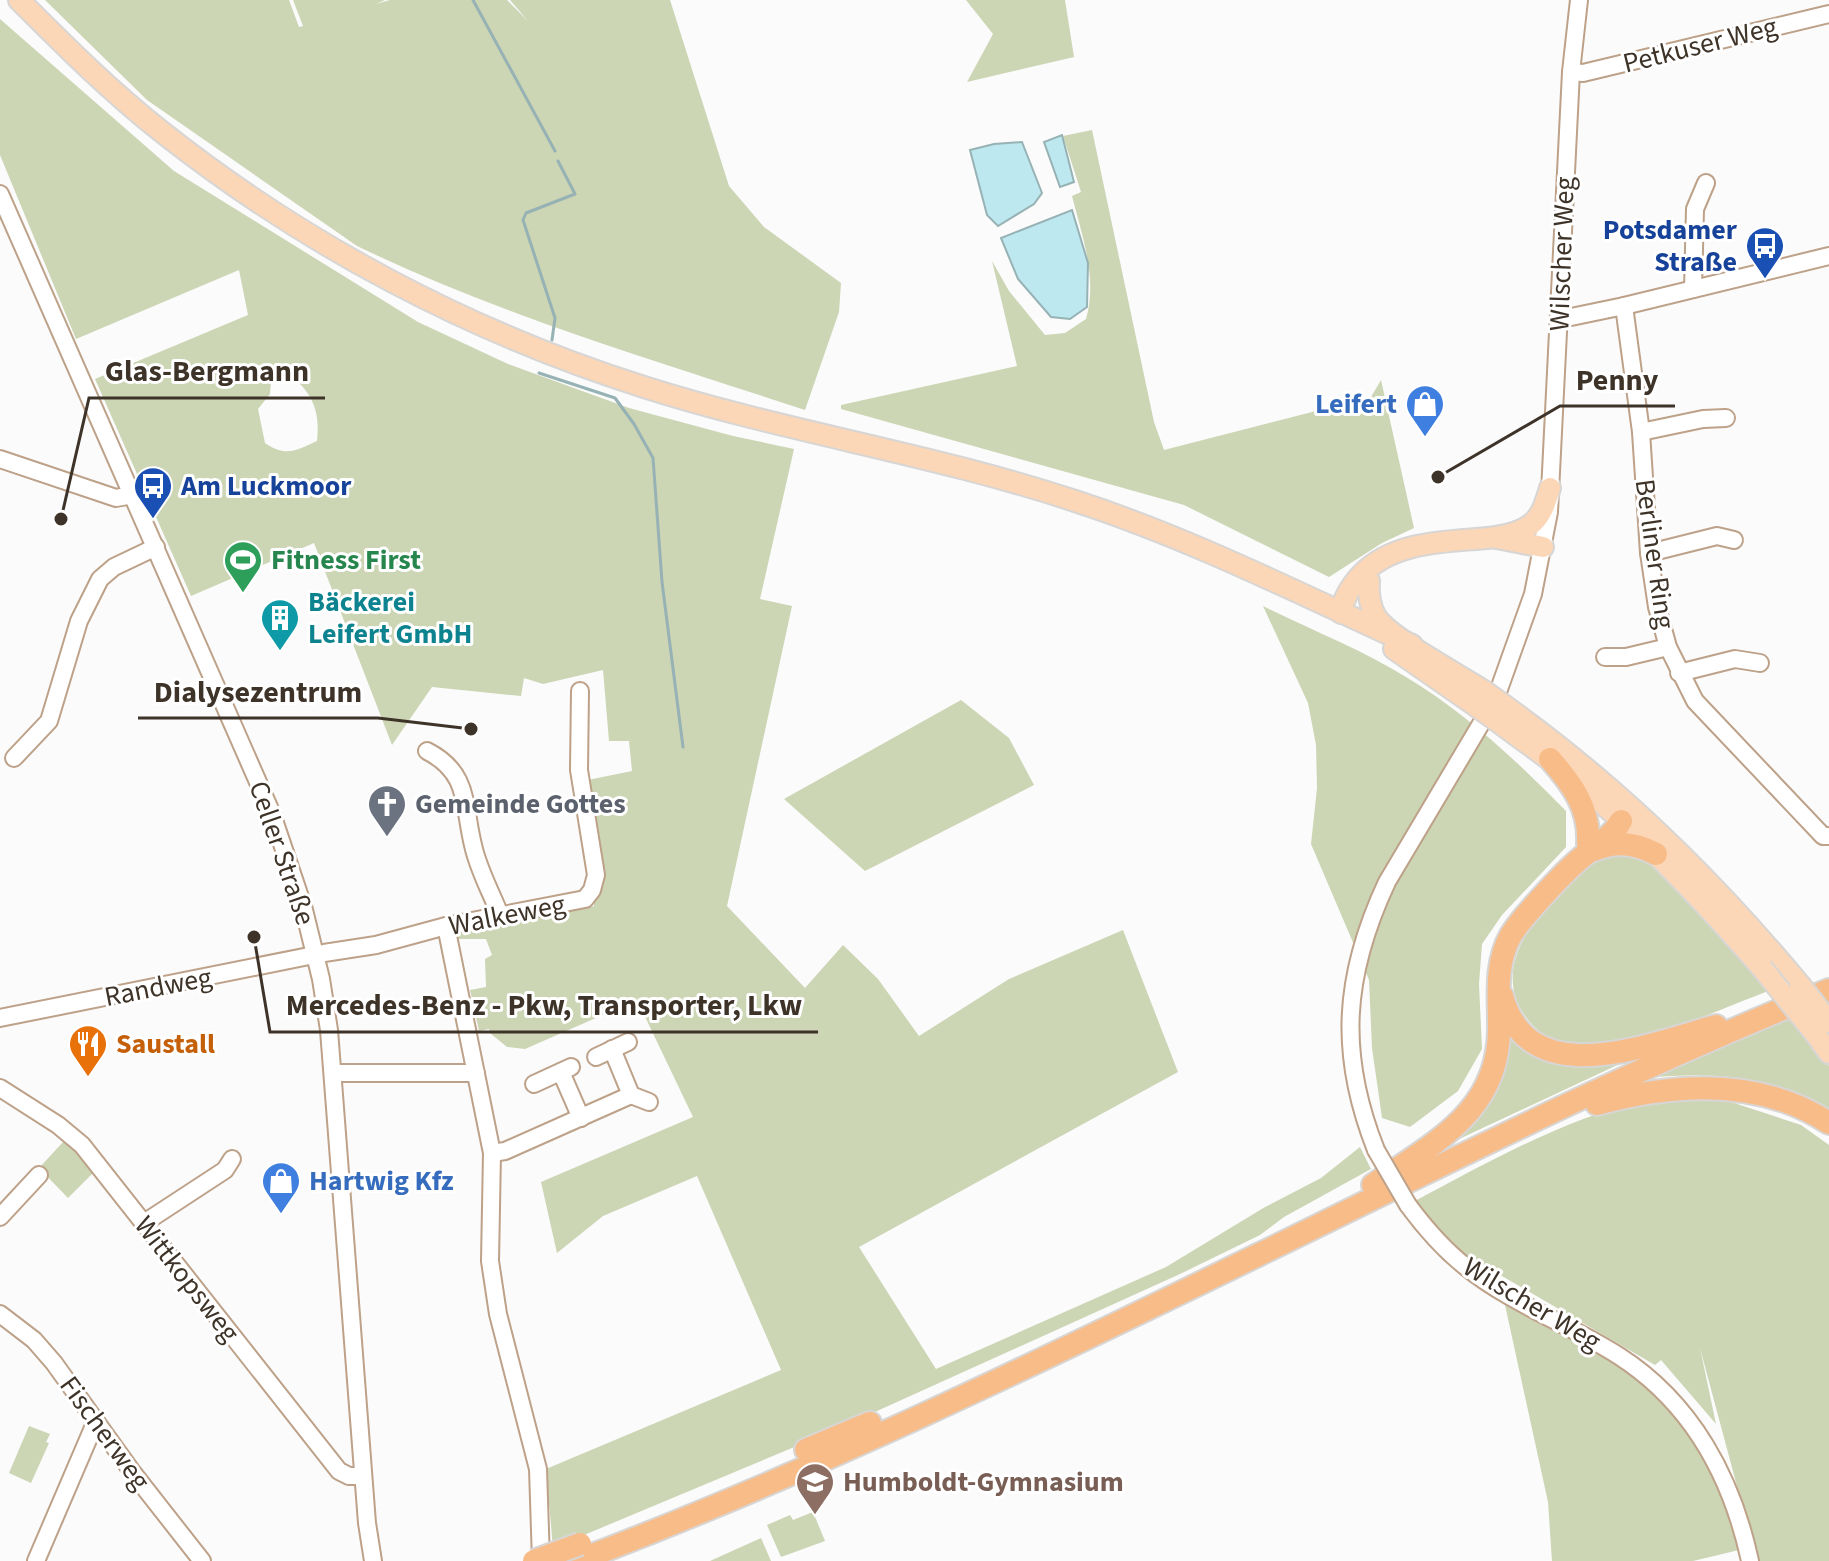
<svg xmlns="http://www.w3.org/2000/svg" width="1829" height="1561" font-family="'Source Sans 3',sans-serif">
	<rect width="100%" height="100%" fill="#fbfbfb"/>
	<!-- green -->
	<g fill="#ccd5b4" fill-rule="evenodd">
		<path d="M 45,0 L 289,0 L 299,27 L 303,26 L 293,0 L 385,0 L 376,4 L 390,0 L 507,0 L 528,21 L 510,0 L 670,0 L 729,186 L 764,227 L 841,283 L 839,312 L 805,410 C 654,360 500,315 357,246 L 147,100 Z"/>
		<polygon points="966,0 1065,0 1074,57 967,82 993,34"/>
		<path d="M 0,19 L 174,171 L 418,322 L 508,364 L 629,408 L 733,436 L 794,449 L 760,599 L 792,606 L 727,906 L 805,988 L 843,945 L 878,979 L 919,1036 L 1009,979 L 1123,930 L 1178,1072 L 859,1247 L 936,1369 L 1166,1267 L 1265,1207 L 1321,1178 L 1360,1147 L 1371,1169 L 1284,1217 L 1260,1235 L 1180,1274 L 835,1430 L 553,1548 L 546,1469 L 781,1370 L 697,1176 L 603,1216 L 557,1253 L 541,1182 L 693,1117 L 637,1000 L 525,1049 L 507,1047 L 490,1033 L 489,1029 L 479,1031 L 470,990 L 486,987 L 485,959 L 492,955 L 486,939 L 457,939 L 455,930 L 594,906 L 583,781 L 632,771 L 629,741 L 609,741 L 603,670 L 543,684 L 524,678 L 521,696 L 432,687 L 392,745 L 314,543 L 191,596 L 95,379 L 248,315 L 239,270 L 76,339 L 0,155 ZM 292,377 C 314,394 320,414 317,441 C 296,451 285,457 265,443 L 258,409 L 270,394 L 271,382 Z"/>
		<path d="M 1092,130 L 1154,422 L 1164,450 L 1371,397 L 1381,380 L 1414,528 L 1382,543 L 1329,577 L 1184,505 L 841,409 L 841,405 L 1017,366 L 992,261 L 1009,291 L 1045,335 L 1065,333 L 1086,319 C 1098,278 1082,236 1072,196 L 1081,192 L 1063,136 Z"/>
		<path d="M 1263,606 C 1309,629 1363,650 1406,677 C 1465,712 1518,762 1566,811 L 1566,847 L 1502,915 L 1482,944 L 1479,984 L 1482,1049 L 1458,1091 L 1410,1127 L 1382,1118 L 1372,1048 L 1369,980 L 1311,844 L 1317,788 L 1316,745 L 1308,703 Z"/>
		<polygon points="961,700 1009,738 1034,785 865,871 784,799"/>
		<path d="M 1606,850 L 1648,857 L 1771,990 C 1720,1009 1641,1046 1589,1048 C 1567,1048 1543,1038 1529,1021 C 1477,957 1562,889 1606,850 Z"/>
		<path d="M 1791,1017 L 1829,1066 L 1829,1109 C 1770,1076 1714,1071 1647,1078 Z"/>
		<polygon points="1503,1031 1541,1052 1658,1046 1427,1154 1451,1139"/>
		<path d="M 1719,1098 L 1801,1125 L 1829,1145 L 1829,1561 L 1757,1561 L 1700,1348 L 1716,1424 L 1661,1360 L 1655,1365 L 1459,1251 L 1415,1201 C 1482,1165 1566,1118 1640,1102 C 1665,1096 1694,1099 1719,1098 Z"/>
		<polygon points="64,1141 77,1149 93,1173 68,1198 39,1168"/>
		<polygon points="1505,1305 1619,1364 1644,1383 1690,1431 1727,1501 1739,1550 1693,1561 1552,1561 1548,1502"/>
		<polygon points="29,1426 50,1434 46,1442 49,1443 31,1483 9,1473"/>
		<polygon points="813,1512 825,1541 781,1557 767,1525 790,1515 793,1520"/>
		<polygon points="761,1538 771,1561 710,1561"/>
	</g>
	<!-- water -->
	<g fill="#bde8f0" stroke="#97b2b4" stroke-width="2">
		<polygon points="1062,135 1074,182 1060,187 1044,142"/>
		<polygon points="1022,142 1042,193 1034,204 998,226 987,215 970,150 994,144"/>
		<polygon points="1072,210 1088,263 1087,307 1070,319 1051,317 1018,279 1001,238"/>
	</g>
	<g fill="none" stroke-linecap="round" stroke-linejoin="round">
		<!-- stream -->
		<g stroke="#97b2b4" stroke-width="3">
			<polyline points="473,0 555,151"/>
			<polyline points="552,340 555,318 523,220 526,213 575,194 558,161"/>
			<polyline points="539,373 615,398 634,424 653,458 662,582 683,747"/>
		</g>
		<defs>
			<g id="minor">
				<polyline points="1571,72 1583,73 1829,14"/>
				<polyline points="0,194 272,814 303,906 321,979 329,1030 367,1523 373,1561"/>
				<polyline points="1693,289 1695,209 1706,183"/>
				<polyline points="1624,306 1641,432 1649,553 1657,607 1668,647 1695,701 1823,836 1829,836"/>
				<polyline points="1559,317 1571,317 1624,306 1829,256"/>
				<polyline points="1641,432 1703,419 1726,418"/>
				<polyline points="0,459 116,498 133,495"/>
				<polyline points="1649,553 1717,536 1734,540"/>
				<polyline points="1605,657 1626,657 1668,647"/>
				<polyline points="1679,673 1735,659 1760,663"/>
				<polyline points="1498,692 1533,594 1549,512 1571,72 1579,0"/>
				<path d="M 427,751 C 470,773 463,805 473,845 C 478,869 491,892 500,915"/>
				<polyline points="14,758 49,721 79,621 100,579 114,567 156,547"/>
				<polyline points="446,926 492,1153 490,1261 498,1314 538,1469 541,1561"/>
				<polyline points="0,1018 324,953 376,945 446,926 585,899 592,890 596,875 579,770 580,691"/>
				<polyline points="612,1049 631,1095 649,1102"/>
				<polyline points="596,1057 628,1042"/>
				<polyline points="561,1072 581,1118"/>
				<polyline points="333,1073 476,1073"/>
				<polyline points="534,1084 571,1067"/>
				<polyline points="0,1088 58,1125 82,1145 339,1471 349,1476 363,1476"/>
				<path d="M 1376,1150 C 1338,1054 1343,976 1387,882 L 1482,722"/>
				<polyline points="492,1153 505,1151 631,1095"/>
				<path d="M 1408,1205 C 1425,1228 1443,1249 1466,1267 C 1512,1304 1569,1324 1619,1356 C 1692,1403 1732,1478 1750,1561"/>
				<polyline points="0,1217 39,1175"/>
				<polyline points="144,1223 225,1170 232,1159"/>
				<polyline points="0,1314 34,1340 54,1363 133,1473 202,1561"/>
				<polyline points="36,1561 96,1421"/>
			</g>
			<g id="major">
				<path d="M 19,0 C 65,46 111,92 162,132 C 305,245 470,332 644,387 C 785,432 933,454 1075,501 C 1192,539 1300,594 1412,645"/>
				<polyline points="1497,538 1543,547"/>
				<path d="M 1369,581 C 1368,594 1369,605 1376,617 C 1390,638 1459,675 1484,691"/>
				<path d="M 1341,613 C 1343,598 1351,586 1361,575 C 1391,544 1436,542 1476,539 C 1493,538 1515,536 1530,525 C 1542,517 1546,501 1550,488"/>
				<polyline points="1394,649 1476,706"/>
				<path d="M 1505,706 C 1617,786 1713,880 1800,985"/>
				<path d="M 1497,721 C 1522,740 1547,757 1571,776 C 1640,834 1703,900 1762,968"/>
				<polyline points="1817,1036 1829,1053"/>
			</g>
			<g id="highway">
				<path d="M 1550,759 C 1572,784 1590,808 1588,843"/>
				<path d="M 1594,850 C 1616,840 1636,843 1656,854"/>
				<path d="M 1502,996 C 1529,1095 1650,1044 1716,1026"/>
				<path d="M 1597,1104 C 1674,1083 1759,1077 1829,1123"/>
				<path d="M 1373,1185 C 1435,1142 1501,1111 1499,1025 C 1499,995 1495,963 1511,935 C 1522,917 1564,872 1581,858 C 1595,846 1612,837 1621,821"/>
				<polyline points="806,1450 870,1423"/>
				<path d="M 577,1561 C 810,1473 1035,1364 1258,1255 C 1446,1163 1634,1068 1829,990"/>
			</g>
		</defs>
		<!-- minor casing -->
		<use href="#minor" stroke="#bda188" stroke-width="20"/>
		<!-- major casing -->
		<use href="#major" stroke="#d8d6d4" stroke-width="24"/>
		<!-- highway casing -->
		<use href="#highway" stroke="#d8d6d4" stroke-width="26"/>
		<!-- minor -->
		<use href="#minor" stroke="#fff" stroke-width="16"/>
		<!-- major -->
		<use href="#major" stroke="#fbd7b8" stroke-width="20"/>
		<!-- highway -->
		<use href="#highway" stroke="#f8bc89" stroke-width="22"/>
		<defs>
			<polyline id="minor-bridge" points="1376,1150 1408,1205"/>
			<g id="major-bridge">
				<polyline points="1484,691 1505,706"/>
				<polyline points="1476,706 1497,721"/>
				<polyline points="1762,968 1817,1036"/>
				<polyline points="1800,985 1829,1022"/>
			</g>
			<polyline id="highway-bridge" points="534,1561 580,1544"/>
		</defs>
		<!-- minor-bridge casing -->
		<use href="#minor-bridge" stroke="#bda188" stroke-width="20" stroke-linecap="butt"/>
		<!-- major-bridge casing -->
		<use href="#major-bridge" stroke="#d8d6d4" stroke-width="24" stroke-linecap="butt"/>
		<!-- highway-bridge casing -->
		<use href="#highway-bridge" stroke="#d8d6d4" stroke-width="26" stroke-linecap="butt"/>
		<!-- minor-bridge -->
		<use href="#minor-bridge" stroke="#fff" stroke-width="16"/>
		<!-- major-bridge -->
		<use href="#major-bridge" stroke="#fbd7b8" stroke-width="20"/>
		<!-- highway-bridge -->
		<use href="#highway-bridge" stroke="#f8bc89" stroke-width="22"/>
	</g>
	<!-- icons -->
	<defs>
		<symbol id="bus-pin" viewBox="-11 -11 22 30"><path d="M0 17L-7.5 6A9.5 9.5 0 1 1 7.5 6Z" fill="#1a4fb4" stroke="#fff"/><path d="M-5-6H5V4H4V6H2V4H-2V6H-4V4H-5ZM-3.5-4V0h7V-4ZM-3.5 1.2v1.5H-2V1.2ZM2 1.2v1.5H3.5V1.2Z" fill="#fff"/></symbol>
		<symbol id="shop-pin" viewBox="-11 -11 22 30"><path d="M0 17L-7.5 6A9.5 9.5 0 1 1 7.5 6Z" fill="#3f7fe0" stroke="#fff"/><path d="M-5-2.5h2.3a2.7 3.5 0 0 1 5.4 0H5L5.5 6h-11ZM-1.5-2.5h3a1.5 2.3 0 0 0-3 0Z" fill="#fff"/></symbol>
		<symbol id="stadium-pin" viewBox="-11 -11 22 30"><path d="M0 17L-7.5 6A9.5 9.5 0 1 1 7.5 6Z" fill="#2e9e5b" stroke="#fff"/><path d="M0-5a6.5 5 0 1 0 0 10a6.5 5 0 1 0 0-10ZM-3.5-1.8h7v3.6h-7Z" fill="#fff"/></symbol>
		<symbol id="building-pin" viewBox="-11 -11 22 30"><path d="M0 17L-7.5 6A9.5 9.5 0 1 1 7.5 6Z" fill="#0f9aa8" stroke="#fff"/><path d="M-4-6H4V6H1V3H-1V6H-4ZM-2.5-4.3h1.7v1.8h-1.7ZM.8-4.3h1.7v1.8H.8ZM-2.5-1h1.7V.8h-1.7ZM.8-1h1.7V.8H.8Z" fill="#fff"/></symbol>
		<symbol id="church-pin" viewBox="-11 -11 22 30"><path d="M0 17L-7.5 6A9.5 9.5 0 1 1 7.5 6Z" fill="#6b7280" stroke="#fff"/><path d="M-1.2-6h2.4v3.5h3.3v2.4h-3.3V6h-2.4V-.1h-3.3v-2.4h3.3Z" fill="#fff"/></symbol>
		<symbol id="restaurant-pin" viewBox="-11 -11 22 30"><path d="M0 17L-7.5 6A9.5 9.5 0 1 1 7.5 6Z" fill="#e8710a" stroke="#fff"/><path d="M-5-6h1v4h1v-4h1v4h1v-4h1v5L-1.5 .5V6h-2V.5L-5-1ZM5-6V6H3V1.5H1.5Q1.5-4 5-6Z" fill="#fff"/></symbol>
		<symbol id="school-pin" viewBox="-11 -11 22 30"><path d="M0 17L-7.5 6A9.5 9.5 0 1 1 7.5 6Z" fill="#8d6e63" stroke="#fff"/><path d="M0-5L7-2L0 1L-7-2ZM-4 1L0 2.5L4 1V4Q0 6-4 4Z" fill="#fff"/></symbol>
	</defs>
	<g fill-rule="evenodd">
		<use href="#bus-pin" x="1743" y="224" width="44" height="60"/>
		<use href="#shop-pin" x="1403" y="382" width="44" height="60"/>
		<use href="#bus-pin" x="131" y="464" width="44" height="60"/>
		<use href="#stadium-pin" x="221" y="538" width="44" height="60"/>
		<use href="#building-pin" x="258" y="596" width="44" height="60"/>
		<use href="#church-pin" x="365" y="782" width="44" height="60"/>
		<use href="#restaurant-pin" x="66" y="1022" width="44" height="60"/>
		<use href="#shop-pin" x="259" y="1159" width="44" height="60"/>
		<use href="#school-pin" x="793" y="1460" width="44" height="60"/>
	</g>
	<g text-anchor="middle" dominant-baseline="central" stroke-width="6" stroke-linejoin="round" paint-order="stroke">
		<!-- street labels -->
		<g font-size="28" fill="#3e3328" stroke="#fff">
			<text transform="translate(1700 45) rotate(-14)">Petkuser Weg</text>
			<text transform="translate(1562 254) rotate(-88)">Wilscher Weg</text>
			<text transform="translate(1655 554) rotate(82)">Berliner Ring</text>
			<text transform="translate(282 853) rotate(71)">Celler Straße</text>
			<text transform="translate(507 915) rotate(-11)">Walkeweg</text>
			<text transform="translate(158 987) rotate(-11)">Randweg</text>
			<text transform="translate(187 1279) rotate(52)">Wittkopsweg</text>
			<text transform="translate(1532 1304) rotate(31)">Wilscher Weg</text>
			<text transform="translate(105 1433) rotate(54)">Fischerweg</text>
		</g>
		<!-- transit labels -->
		<g font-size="28" font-weight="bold" fill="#164399" stroke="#fff" text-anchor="end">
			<text x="1737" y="230">Potsdamer<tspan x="1737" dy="32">Straße</tspan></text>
			<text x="181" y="486" text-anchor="start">Am Luckmoor</text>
		</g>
		<!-- shop labels -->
		<g font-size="28" font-weight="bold" fill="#366cbe" stroke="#fff" text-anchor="end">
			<text x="1397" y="404">Leifert</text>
			<text x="309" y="1181" text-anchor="start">Hartwig Kfz</text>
		</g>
		<!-- leisure labels -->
		<g font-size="28" font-weight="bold" fill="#27864d" stroke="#fff" text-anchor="start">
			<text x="271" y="560">Fitness First</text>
		</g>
		<!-- culture labels -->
		<g font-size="28" font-weight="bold" fill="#0d838f" stroke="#fff" text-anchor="start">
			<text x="308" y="602">Bäckerei<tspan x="308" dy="32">Leifert GmbH</tspan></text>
		</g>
		<!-- worship labels -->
		<g font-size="28" font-weight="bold" fill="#5b616d" stroke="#fff" text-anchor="start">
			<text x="415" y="804">Gemeinde Gottes</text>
		</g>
		<!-- food labels -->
		<g font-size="28" font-weight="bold" fill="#c56008" stroke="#fff" text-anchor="start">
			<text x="116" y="1044">Saustall</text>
		</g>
		<!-- education labels -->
		<g font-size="28" font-weight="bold" fill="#785e54" stroke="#fff" text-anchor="start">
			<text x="843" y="1482">Humboldt-Gymnasium</text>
		</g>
	</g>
	<!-- callouts -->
	<path fill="none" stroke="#3e3328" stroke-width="3" d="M61 519L89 398H325M1438 477L1560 406H1675M471 729L378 718H138M254 937L270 1032H818"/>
	<g fill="#3e3328" stroke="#fff" stroke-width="3">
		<circle cx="61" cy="519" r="8"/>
		<circle cx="1438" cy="477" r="8"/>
		<circle cx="471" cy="729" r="8"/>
		<circle cx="254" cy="937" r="8"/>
	</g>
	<g font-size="30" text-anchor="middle" font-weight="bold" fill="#3e3328" stroke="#fff" stroke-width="6" stroke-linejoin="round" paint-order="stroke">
		<text x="207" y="381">Glas-Bergmann</text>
		<text x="1617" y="390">Penny</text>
		<text x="258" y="702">Dialysezentrum</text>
		<text x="544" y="1015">Mercedes-Benz - Pkw, Transporter, Lkw</text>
	</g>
</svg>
